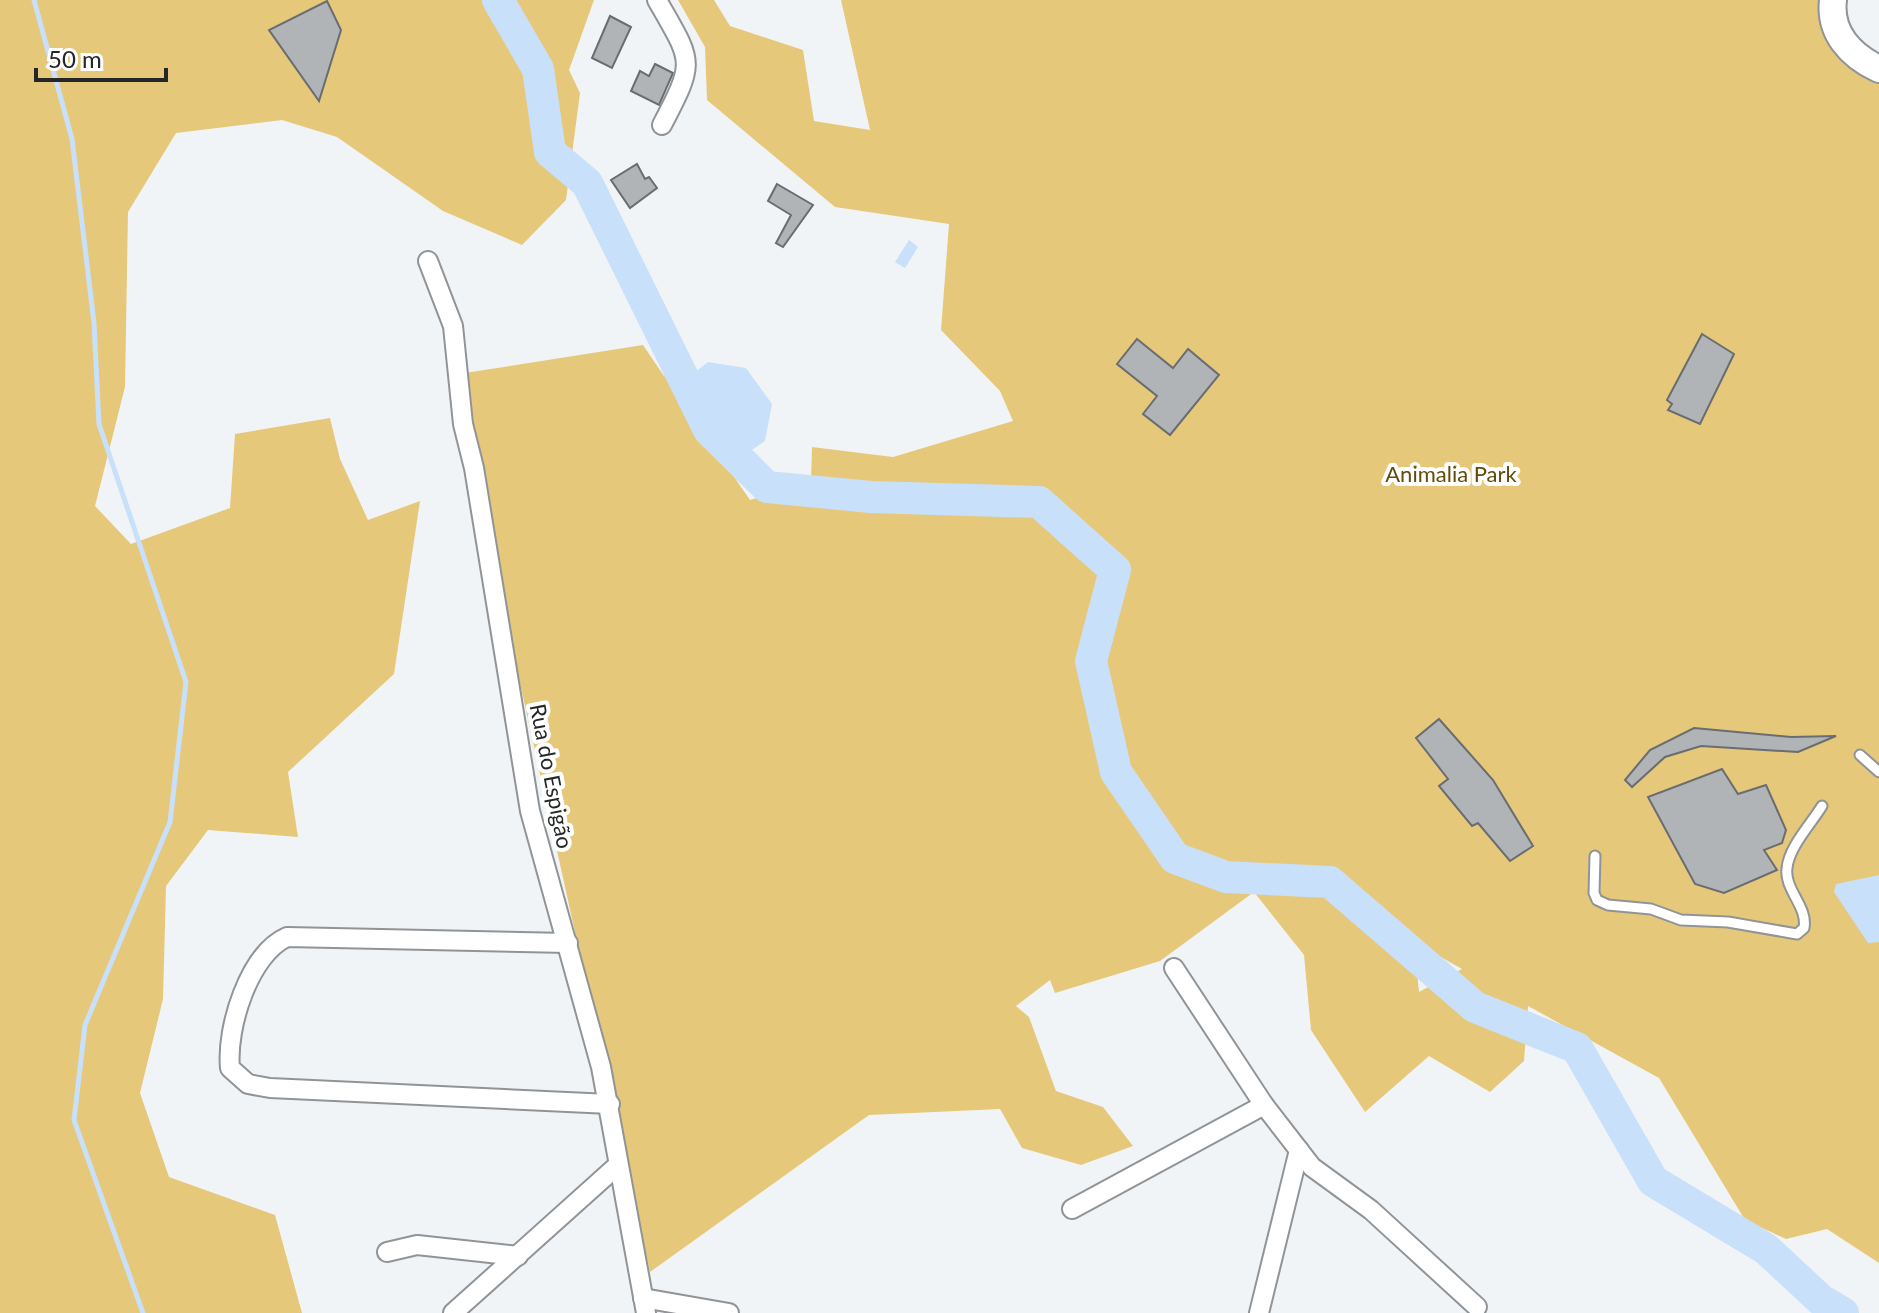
<svg xmlns="http://www.w3.org/2000/svg" width="1879" height="1313" font-family="Lato,sans-serif">
	<rect width="100%" height="100%" fill="#f1f4f7"/>
	<!-- green -->
	<g fill="#e6c87b" fill-rule="evenodd">
		<polygon points="0,0 594,0 569,70 580,93 566,200 522,245 443,211 337,137 282,120 176,133 128,212 125,387 95,506 131,544 230,508 235,434 330,418 340,459 368,520 420,501 394,674 288,772 298,837 208,830 166,886 163,999 140,1093 169,1177 275,1215 302,1313 0,1313"/>
		<path d="M 678,0 L 714,0 L 730,26 L 803,50 L 814,121 L 870,130 L 841,0 L 1830,0 L 1830,43 L 1879,64 L 1879,1263 L 1827,1229 L 1786,1239 L 1745,1220 L 1659,1078 L 1528,1006 L 1524,1061 L 1490,1092 L 1429,1056 L 1365,1112 L 1311,1030 L 1304,955 L 1254,892 L 1160,961 L 1055,993 L 1050,980 L 1016,1006 L 1029,1017 L 1056,1091 L 1103,1107 L 1133,1146 L 1081,1165 L 1022,1148 L 1000,1109 L 869,1115 L 650,1272 L 452,375 L 643,345 L 664,376 L 681,382 L 692,416 L 750,500 L 811,481 L 812,447 L 893,457 L 1013,421 L 1000,391 L 941,330 L 949,224 L 835,207 L 707,100 L 705,47 ZM 1414,942 L 1462,969 L 1419,992 Z"/>
	</g>
	<!-- water -->
	<g fill="#c8e0f9">
		<polygon points="909,240 918,247 905,268 895,262"/>
		<polygon points="708,362 746,368 772,404 765,441 738,459 709,430 684,381"/>
		<polygon points="1879,875 1879,942 1868,943 1834,892 1836,884"/>
	</g>
	<g fill="none" stroke-linecap="round" stroke-linejoin="round">
		<!-- stream -->
		<polyline stroke="#c8e0f9" stroke-width="5" points="34,0 72,139 94,323 99,424 186,682 170,822 85,1025 74,1120 143,1313"/>
		<!-- river -->
		<polyline stroke="#c8e0f9" stroke-width="32" points="498,0 538,69 550,152 587,183 709,430 767,487 871,497 1039,502 1115,570 1091,661 1116,772 1175,858 1226,877 1330,882 1475,1007 1577,1048 1653,1181 1766,1249 1821,1300 1843,1313"/>
	</g>
	<!-- building -->
	<g fill="#b1b4b7" stroke="#6a6d70" stroke-width="2">
		<polygon points="327,1 341,30 319,101 269,30"/>
		<polygon points="610,16 631,27 612,68 592,58"/>
		<polygon points="655,64 673,73 659,105 631,91 640,71 649,76"/>
		<polygon points="637,164 645,179 649,177 657,188 630,208 611,180"/>
		<polygon points="777,184 813,205 783,247 776,243 791,215 768,201"/>
		<polygon points="1702,334 1734,354 1700,424 1668,410 1672,404 1667,400"/>
		<polygon points="1137,339 1173,368 1188,349 1219,375 1170,435 1143,414 1157,396 1117,364"/>
		<polygon points="1439,719 1493,780 1533,846 1510,861 1478,823 1472,826 1439,786 1448,779 1416,738"/>
		<polygon points="1694,728 1791,737 1836,736 1798,752 1701,746 1665,757 1632,787 1625,780 1650,750"/>
		<polygon points="1722,769 1738,794 1766,785 1786,830 1782,843 1764,850 1777,870 1724,893 1695,884 1648,797"/>
	</g>
	<g fill="none" stroke-linecap="round" stroke-linejoin="round">
		<defs>
			<g id="lane">
				<polyline points="1860,755 1879,772"/>
				<path d="M 1595,856 L 1594,893 L 1597,900 L 1608,905 L 1651,909 L 1681,920 L 1728,922 L 1797,934 L 1804,928 C 1808,906 1784,890 1787,868 C 1789,847 1811,824 1822,806"/>
			</g>
			<g id="street">
				<path d="M 657,0 C 693,63 696,60 662,125"/>
				<polyline points="428,261 453,326 463,424 474,468 530,811 601,1067 646,1313"/>
				<path d="M 568,943 L 287,937 C 249,954 226,1028 230,1068 L 248,1084 L 270,1088 L 610,1104"/>
				<polyline points="1174,968 1264,1105 1312,1167 1371,1210 1477,1307"/>
				<polyline points="1072,1209 1264,1105"/>
				<polyline points="387,1252 417,1245 518,1256"/>
				<polyline points="643,1298 729,1313"/>
				<polyline points="453,1313 618,1165"/>
				<polyline points="1259,1313 1299,1150"/>
			</g>
			<path id="secondary" d="M 1833,0 C 1829,33 1851,56 1879,69"/>
		</defs>
		<!-- lane casing -->
		<use href="#lane" stroke="#919497" stroke-width="13"/>
		<!-- street casing -->
		<use href="#street" stroke="#919497" stroke-width="22"/>
		<!-- secondary casing -->
		<use href="#secondary" stroke="#919497" stroke-width="30"/>
		<!-- lane -->
		<use href="#lane" stroke="#fff" stroke-width="9"/>
		<!-- street -->
		<use href="#street" stroke="#fff" stroke-width="18"/>
		<!-- secondary -->
		<use href="#secondary" stroke="#fff" stroke-width="26"/>
	</g>
	<g text-anchor="middle" dominant-baseline="central" stroke-width="8" stroke-linejoin="round" paint-order="stroke">
		<!-- park labels -->
		<g font-size="22" fill="#614c09" stroke="#fff">
			<text x="1451" y="473">Animalia Park</text>
		</g>
		<!-- street labels -->
		<g font-size="22" fill="#252627" stroke="#fff">
			<text transform="translate(552 776) rotate(79)">Rua do Espigão</text>
		</g>
	</g>
	<!-- scale -->
	<path d="M36 68v12h130v-12" fill="none" stroke="#252627" stroke-width="4"/>
	<text x="48" y="68" font-size="24" fill="#252627" stroke="#ffffff" stroke-width="6" paint-order="stroke">50 m</text>
</svg>
